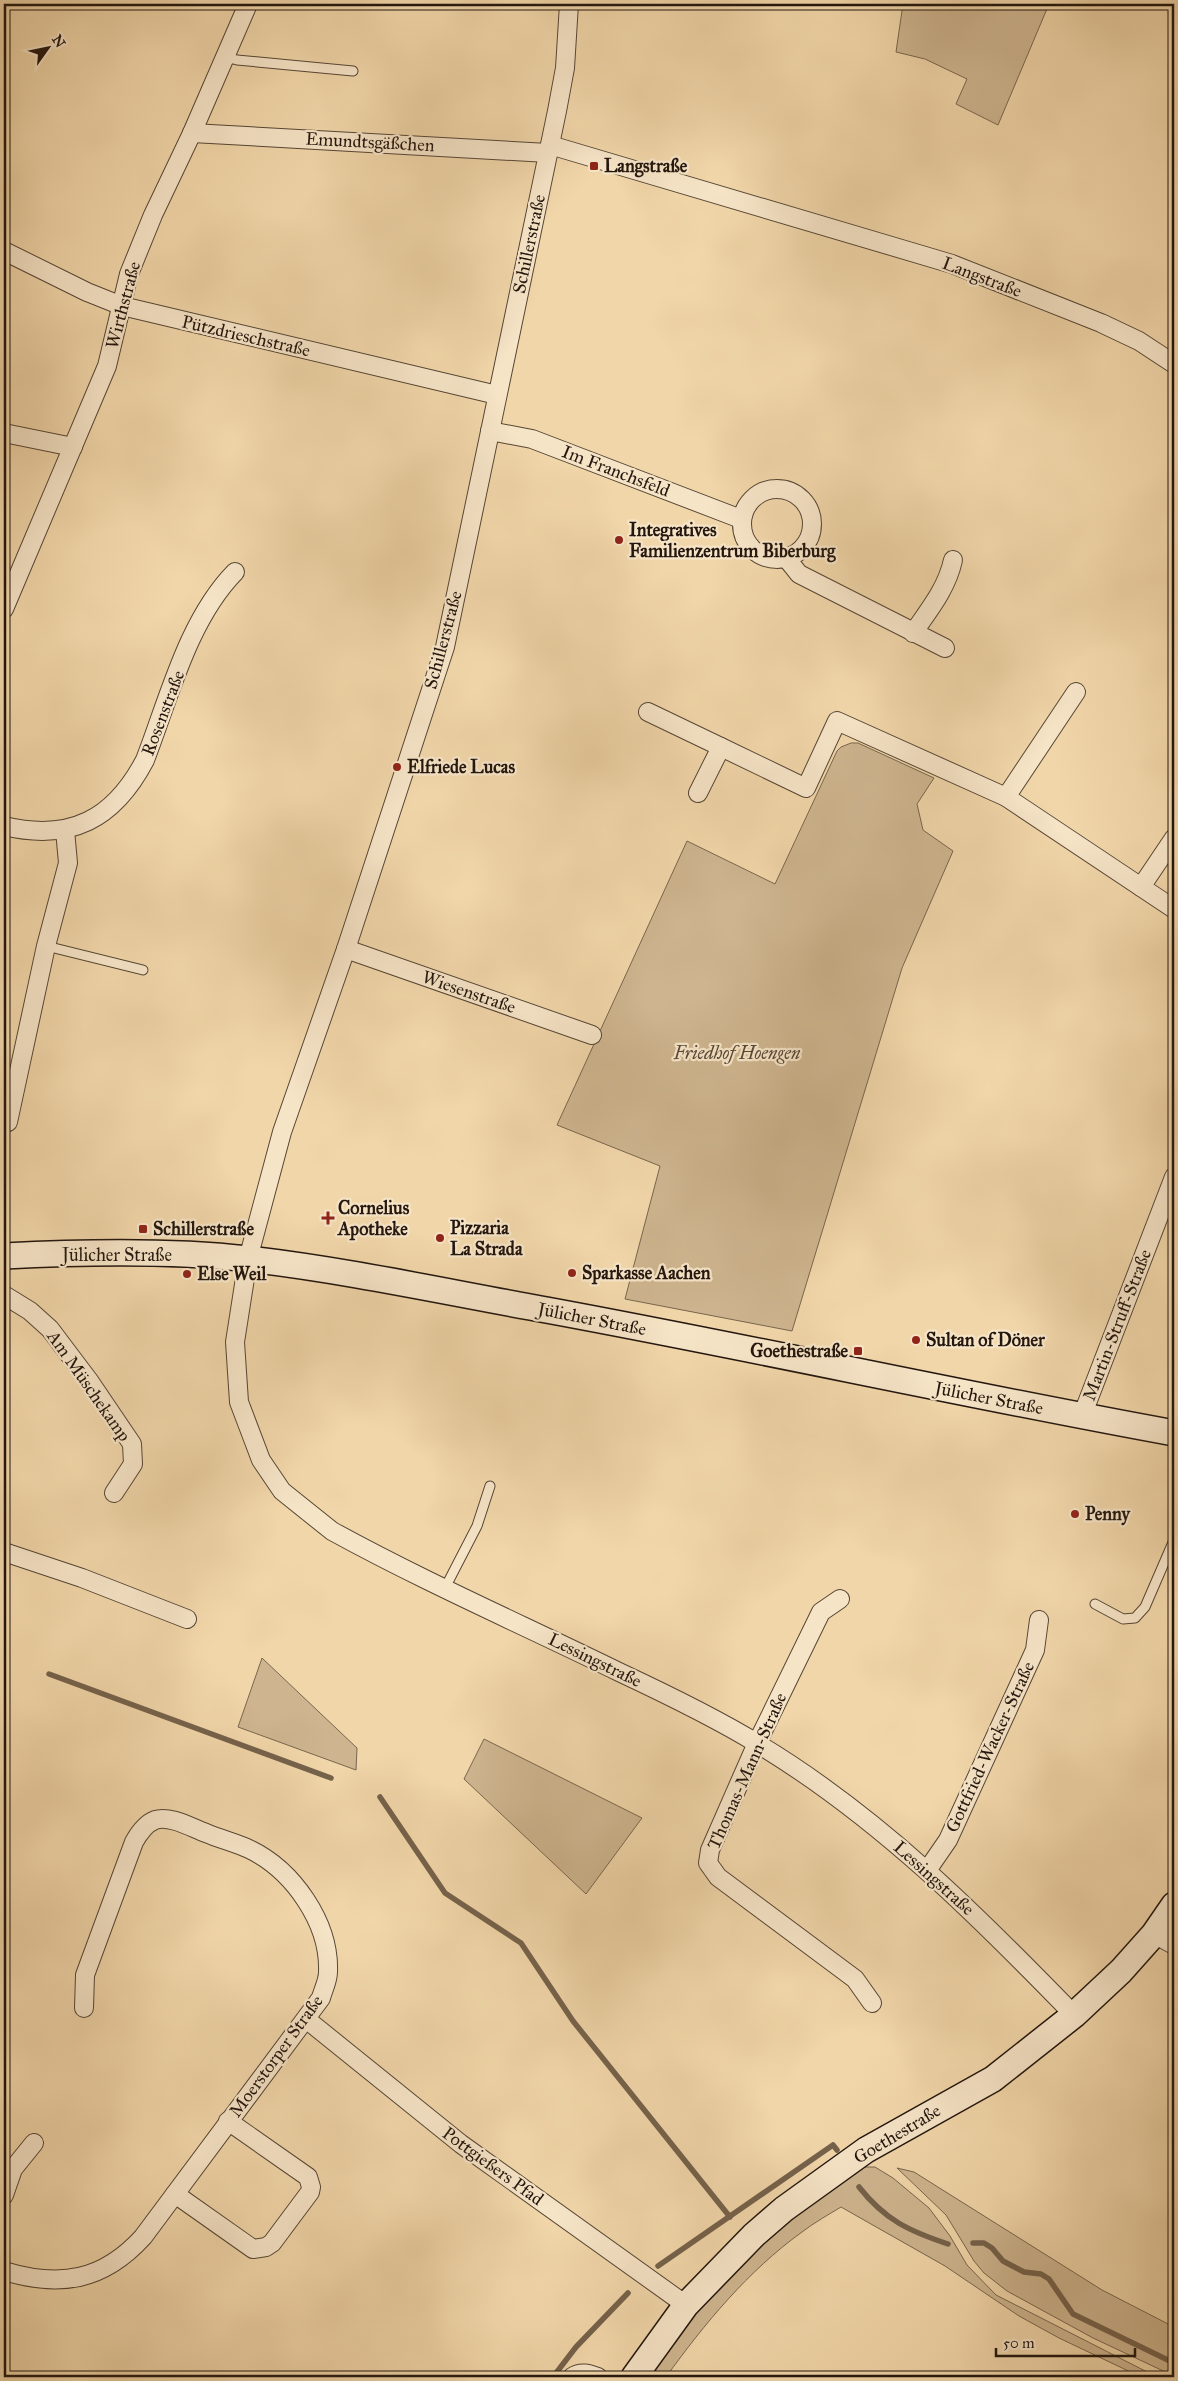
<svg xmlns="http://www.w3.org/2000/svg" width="1178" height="2381" font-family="'IM FELL Great Primer',serif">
	<rect width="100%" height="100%" fill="#f1d6a9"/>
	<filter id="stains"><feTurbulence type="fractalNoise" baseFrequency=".004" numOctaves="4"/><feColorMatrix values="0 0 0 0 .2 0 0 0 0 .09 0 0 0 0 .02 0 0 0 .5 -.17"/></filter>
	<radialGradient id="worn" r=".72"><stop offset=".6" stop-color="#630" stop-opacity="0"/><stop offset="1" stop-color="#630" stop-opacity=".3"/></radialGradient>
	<!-- green -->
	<g fill="#ceb58f" stroke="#78664e">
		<polygon points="903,4 1049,4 998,125 956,104 967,79 925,59 896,52"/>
		<polygon points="851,743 858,743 934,778 917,804 923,830 953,851 902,968 792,1331 625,1299 660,1166 557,1125 687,841 775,884 837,751 841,747"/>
		<polygon points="262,1658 357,1748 356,1770 238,1727"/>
		<polygon points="484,1739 642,1818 586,1894 464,1779"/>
		<path d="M 860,2167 L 875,2167 L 893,2178 L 929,2208 L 950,2236 L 967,2265 L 996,2295 L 1157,2377 L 1141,2377 L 1059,2338 L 1019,2316 L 945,2266 L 841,2207 C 828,2215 815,2222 802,2232 C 748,2271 705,2323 666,2377 L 646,2377 L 694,2310 L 763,2241 Z"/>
		<polygon points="897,2168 914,2172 1102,2290 1174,2327 1174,2376 1093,2338 1007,2291 984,2273 974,2261 946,2215"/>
	</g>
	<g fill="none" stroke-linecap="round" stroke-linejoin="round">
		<!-- stream -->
		<g stroke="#75624b" stroke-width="5.5">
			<polyline points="49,1674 331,1778"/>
			<polyline points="380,1797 445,1893 521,1943 573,2021 730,2217"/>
			<path d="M 859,2187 C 885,2220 909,2231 948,2244"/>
			<polyline points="973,2243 984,2243 992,2248 1003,2261 1024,2272 1041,2274 1049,2279 1073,2314 1174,2363"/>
			<polyline points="658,2266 833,2145 837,2150"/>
			<polyline points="553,2377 576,2347 628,2293"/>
		</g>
		<defs>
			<g id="lane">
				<polyline points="225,57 237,60 353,71"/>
				<polyline points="46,946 143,970"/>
				<polyline points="445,1588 477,1526 490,1486"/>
				<polyline points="1095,1604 1123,1619 1135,1618 1145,1607 1174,1540"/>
			</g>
			<g id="street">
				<path d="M 569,4 L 565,68 L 557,111 L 445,647 L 346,949 L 282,1132 L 248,1259 L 235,1342 L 239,1402 L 261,1460 L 282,1491 L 332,1531 C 425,1582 523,1625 619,1672 C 666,1694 714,1717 758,1744 C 879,1817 977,1915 1074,2015"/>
				<polyline points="192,133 548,153"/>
				<polyline points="550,145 952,264 1101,323 1139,341 1174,364"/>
				<polyline points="4,251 87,292 122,306 497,395"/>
				<polyline points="490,431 532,439 741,519"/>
				<polyline points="4,433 73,447"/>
				<circle cx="777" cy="524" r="35"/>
				<polyline points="787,559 799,574 945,648"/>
				<polyline points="4,609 107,366 129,274 153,215 192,133 248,4"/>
				<path d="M 913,633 C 929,610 947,588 953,560"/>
				<polyline points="648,712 721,747 698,793"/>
				<polyline points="721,747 806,788 837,721 1006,797 1174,909"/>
				<polyline points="1006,797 1076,692"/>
				<path d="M 4,826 C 71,842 114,819 145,760 C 169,698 188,620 235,572"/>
				<polyline points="1141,887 1174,838"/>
				<polyline points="346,949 592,1035"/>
				<polyline points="8,1122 46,946 68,863 65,830"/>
				<polyline points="4,1295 30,1311 50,1329 90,1382 132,1444 133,1464 114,1493"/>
				<polyline points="1082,1416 1174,1177"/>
				<polyline points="4,1552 82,1578 187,1619"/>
				<polyline points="840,1599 821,1612 757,1743 710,1850 708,1863 718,1877 855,1979 872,2003"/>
				<polyline points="928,1869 948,1840 1035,1650 1039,1620"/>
				<polyline points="1154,1934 1174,1945"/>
				<polyline points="306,2019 461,2144 686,2305"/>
				<polyline points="175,2194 253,2249 266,2247 272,2243 310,2192 311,2187 308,2177 228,2121"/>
				<polyline points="4,2195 13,2169 34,2143"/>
				<path d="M 4,2271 C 60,2288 103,2281 143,2237 L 321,1998 C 323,1990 328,1981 328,1972 C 330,1923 293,1870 249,1849 C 236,1843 220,1839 206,1833 C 192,1828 170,1815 155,1820 C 145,1824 139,1833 134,1842 L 85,1975 L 84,2008"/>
				<path d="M 572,2377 C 581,2371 589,2374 598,2377"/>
			</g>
			<g id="secondary">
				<path d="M 4,1256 C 81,1252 171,1250 248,1259 C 343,1270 437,1290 530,1307 C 745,1346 959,1394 1174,1433"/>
				<polyline points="634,2377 686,2305 754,2235 784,2209 866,2150 993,2079 1074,2015 1121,1971 1154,1934 1174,1905"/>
			</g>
		</defs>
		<!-- lane casing -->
		<use href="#lane" stroke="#564635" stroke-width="11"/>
		<!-- street casing -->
		<use href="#street" stroke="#564635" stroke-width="20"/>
		<!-- secondary casing -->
		<use href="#secondary" stroke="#23160e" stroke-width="28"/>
		<!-- lane -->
		<use href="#lane" stroke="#f6e4c7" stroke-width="9"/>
		<!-- street -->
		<use href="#street" stroke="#f6e4c7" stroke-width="18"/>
		<!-- secondary -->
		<use href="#secondary" stroke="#f6e4c7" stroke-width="25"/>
	</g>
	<!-- markers -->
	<g fill="#8f2418" stroke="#f6e4c7" stroke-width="2">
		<rect x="589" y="161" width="10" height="10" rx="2.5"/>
		<circle cx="619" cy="540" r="5"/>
		<circle cx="397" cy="767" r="5"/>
		<path d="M325.5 1210.5h5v5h5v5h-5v5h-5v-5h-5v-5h5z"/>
		<rect x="138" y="1224" width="10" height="10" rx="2.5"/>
		<circle cx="440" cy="1238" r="5"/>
		<circle cx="572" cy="1273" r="5"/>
		<circle cx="187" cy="1274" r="5"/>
		<circle cx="916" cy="1340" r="5"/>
		<rect x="853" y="1346" width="10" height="10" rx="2.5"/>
		<circle cx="1075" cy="1514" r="5"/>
	</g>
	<g text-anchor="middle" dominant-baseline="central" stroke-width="4.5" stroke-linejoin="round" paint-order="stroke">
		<!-- street labels -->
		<g font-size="18" fill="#23160e" stroke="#f6e4c7">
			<text transform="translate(370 142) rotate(3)">Emundtsgäßchen</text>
			<text transform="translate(529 244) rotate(-78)">Schillerstraße</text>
			<text transform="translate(982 277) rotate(21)">Langstraße</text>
			<text transform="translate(123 305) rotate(-75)">Wirthstraße</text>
			<text transform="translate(246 336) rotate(13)">Pützdrieschstraße</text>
			<text transform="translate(616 471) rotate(21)">Im Franchsfeld</text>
			<text transform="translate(443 640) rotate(-75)">Schillerstraße</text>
			<text transform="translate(163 713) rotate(-69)">Rosenstraße</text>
			<text transform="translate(469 992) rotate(19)">Wiesenstraße</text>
			<text x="117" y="1255">Jülicher Straße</text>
			<text transform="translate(592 1319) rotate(11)">Jülicher Straße</text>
			<text transform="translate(1117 1325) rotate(-69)">Martin-Struff-Straße</text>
			<text transform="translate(89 1386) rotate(55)">Am Müschekamp</text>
			<text transform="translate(989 1398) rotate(11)">Jülicher Straße</text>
			<text transform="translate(595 1660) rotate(26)">Lessingstraße</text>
			<text transform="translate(990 1747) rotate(-65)">Gottfried-Wacker-Straße</text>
			<text transform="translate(747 1771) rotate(-66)">Thomas-Mann-Straße</text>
			<text transform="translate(934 1878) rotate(42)">Lessingstraße</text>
			<text transform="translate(276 2056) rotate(-54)">Moerstorper Straße</text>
			<text transform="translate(897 2134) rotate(-31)">Goethestraße</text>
			<text transform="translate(493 2166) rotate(36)">Pottgießers Pfad</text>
		</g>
		<!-- poi labels -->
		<g font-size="18" font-weight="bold" fill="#23160e" stroke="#f6e4c7" text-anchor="start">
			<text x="604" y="166">Langstraße</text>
			<text x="629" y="530">Integratives<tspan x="629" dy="21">Familienzentrum Biberburg</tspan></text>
			<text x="407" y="767">Elfriede Lucas</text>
			<text x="338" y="1208">Cornelius<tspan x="338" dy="21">Apotheke</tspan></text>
			<text x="450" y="1228">Pizzaria<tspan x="450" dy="21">La Strada</tspan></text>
			<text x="153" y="1229">Schillerstraße</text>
			<text x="582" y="1273">Sparkasse Aachen</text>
			<text x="197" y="1274">Else Weil</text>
			<text x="926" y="1340">Sultan of Döner</text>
			<text x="848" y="1351" text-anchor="end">Goethestraße</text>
			<text x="1085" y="1514">Penny</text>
		</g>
		<!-- park labels -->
		<g font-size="18" font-style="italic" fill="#564635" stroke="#f6e4c7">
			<text x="737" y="1053">Friedhof Hoengen</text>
		</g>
	</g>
	<!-- margin -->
	<rect width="1178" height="2381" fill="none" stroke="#f1d6a9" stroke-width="20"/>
	<rect x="5" y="5" width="1168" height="2371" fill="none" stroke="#23160e" stroke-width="2.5"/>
	<rect x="10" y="10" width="1158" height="2361" fill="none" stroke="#23160e"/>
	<!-- north arrow -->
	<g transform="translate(48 48) rotate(57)" stroke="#f6e4c7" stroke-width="4" paint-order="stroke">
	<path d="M0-4L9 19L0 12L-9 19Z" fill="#23160e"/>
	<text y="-8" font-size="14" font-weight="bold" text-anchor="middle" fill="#23160e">N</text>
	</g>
	<!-- scale -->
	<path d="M996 2348v8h139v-8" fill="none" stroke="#23160e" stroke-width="2.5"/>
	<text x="1003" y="2348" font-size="15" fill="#23160e" stroke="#f6e4c7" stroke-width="4" paint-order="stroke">50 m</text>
	<rect width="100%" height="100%" filter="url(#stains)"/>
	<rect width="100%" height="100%" fill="url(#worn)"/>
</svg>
